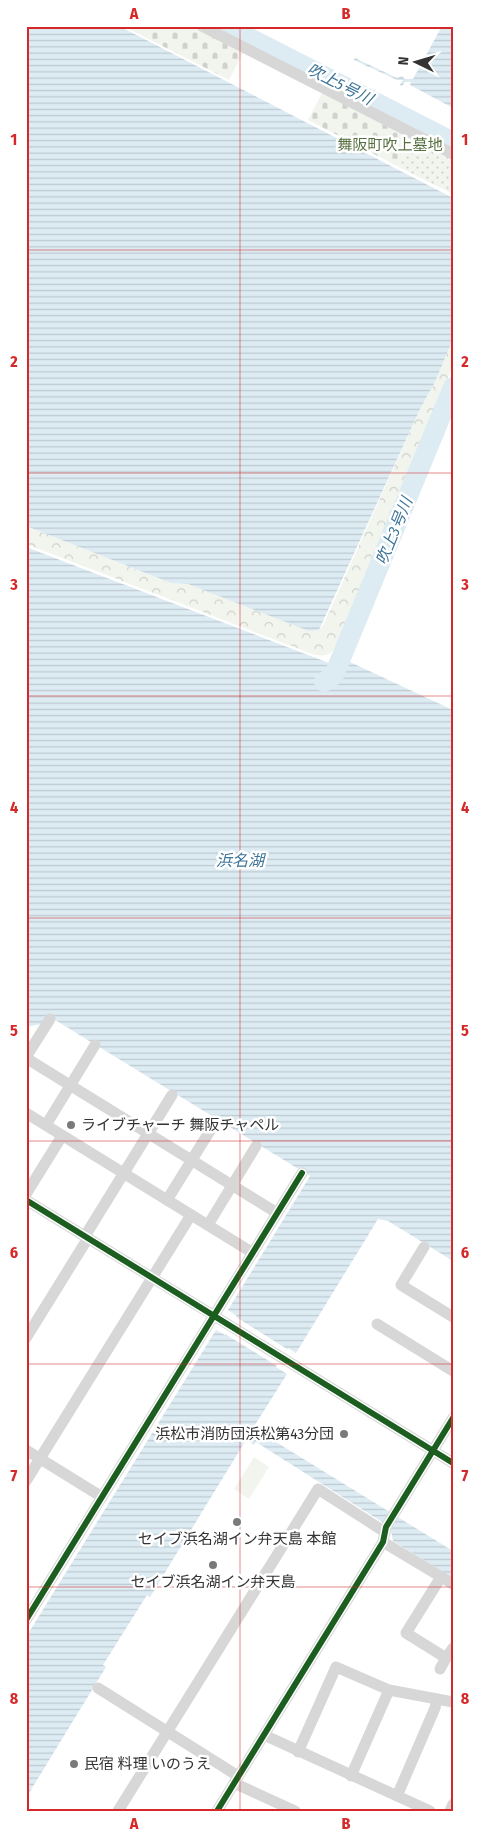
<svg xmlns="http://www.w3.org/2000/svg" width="479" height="1837" font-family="'Fira Sans Condensed','Noto Sans JP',sans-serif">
	<defs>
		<pattern id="grass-dots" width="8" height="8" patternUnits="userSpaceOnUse" patternTransform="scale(1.25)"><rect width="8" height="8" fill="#f1f5ed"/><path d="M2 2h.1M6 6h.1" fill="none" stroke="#cfd2cc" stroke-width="1.8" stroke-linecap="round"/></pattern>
		<pattern id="forest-crowns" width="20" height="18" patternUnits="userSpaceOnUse" patternTransform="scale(1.25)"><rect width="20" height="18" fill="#f1f5ed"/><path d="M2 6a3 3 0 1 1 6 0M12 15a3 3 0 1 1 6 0" fill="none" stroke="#cfd2cc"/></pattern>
		<pattern id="cemetery-stones" width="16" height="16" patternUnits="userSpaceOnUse" patternTransform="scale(1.25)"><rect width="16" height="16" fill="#f1f5ed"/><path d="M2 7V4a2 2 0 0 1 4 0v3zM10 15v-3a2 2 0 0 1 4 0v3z" fill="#cfd2cc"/></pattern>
		<pattern id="water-rules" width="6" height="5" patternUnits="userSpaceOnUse" patternTransform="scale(1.25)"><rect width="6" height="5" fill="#ddebf3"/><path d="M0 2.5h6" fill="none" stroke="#becad1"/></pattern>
	</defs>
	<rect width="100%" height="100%" fill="#fff"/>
	<!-- grass -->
	<polygon fill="url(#grass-dots)" points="420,143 453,159 453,194 399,167 408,149 415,153"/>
	<!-- forest -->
	<path fill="url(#forest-crowns)" d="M 453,339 L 453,365 L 337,646 C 330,656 324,657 312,654 L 26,544 L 26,526 L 171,583 L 188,584 L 319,630 L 323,626 L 420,409 L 435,382 Z"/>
	<!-- cemetery -->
	<g fill="url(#cemetery-stones)">
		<polygon points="123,26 191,26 243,53 229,80"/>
		<polygon points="322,93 420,143 415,153 408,149 399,167 308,120"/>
	</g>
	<!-- pitch -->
	<polygon fill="#f1f5ed" points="254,1457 269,1467 249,1499 234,1489"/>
	<!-- water -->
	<g fill="url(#water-rules)">
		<polygon points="26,26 119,26 453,198 453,339 435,382 420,409 319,630 309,631 188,584 171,583 26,526"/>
		<polygon points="442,26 453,26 453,108 410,85 411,82 405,82 402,86 400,85 403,80 397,80 354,60 355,58 397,78 402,76 405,79 413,79"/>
		<polygon points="26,547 329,663 333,661 350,662 453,710 453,1261 388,1221 378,1219 296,1353 288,1348 276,1367 287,1374 253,1428 453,1551 453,1578 393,1541 390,1527 256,1442 254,1445 246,1440 150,1597 147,1595 103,1665 106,1667 26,1798 26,1637 216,1330 225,1335 237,1316 228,1310 310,1176 47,1015 41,1024 26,1027"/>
	</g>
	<!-- pier -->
	<polygon fill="#fff" points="236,1317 287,1349 277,1366 225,1334"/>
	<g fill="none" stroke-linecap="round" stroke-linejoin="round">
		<!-- river -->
		<g stroke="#ddebf3" stroke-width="20">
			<polyline points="226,26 453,142"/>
			<polyline points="324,682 334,675 453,387"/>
		</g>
		<!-- minor -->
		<g stroke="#d7d7d7" stroke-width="11">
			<polyline points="202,26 453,154"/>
			<polyline points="26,1057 50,1019"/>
			<polyline points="26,1058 277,1213"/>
			<polyline points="26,1113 253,1253"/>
			<polyline points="46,1125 95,1045"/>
			<polyline points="26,1194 62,1136"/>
			<polyline points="26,1200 453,1463"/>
			<polyline points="167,1200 216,1121"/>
			<polyline points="208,1225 256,1146"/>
			<polyline points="85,1236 172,1095"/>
			<polyline points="424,1247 401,1285 453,1317"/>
			<polyline points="377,1324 453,1371"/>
			<polyline points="26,1338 88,1238"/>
			<polyline points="26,1450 102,1497"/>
			<polyline points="26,1481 191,1215"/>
			<polyline points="383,1542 453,1584"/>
			<polyline points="441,1577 406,1633 446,1658 453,1648"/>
			<polyline points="26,1620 302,1173"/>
			<polyline points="440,1669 446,1658"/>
			<polyline points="98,1688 238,1776"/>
			<polyline points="264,1735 430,1811"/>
			<polyline points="298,1752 336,1667 389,1690 453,1702"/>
			<polyline points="351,1776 389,1690"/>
			<polyline points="234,1783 295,1811"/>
			<polyline points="397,1796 435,1708 437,1699"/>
			<polyline points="118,1811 318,1489 385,1532"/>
			<polyline points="217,1811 383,1542 386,1527 453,1418"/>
			<polyline points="450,1811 453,1804"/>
		</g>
		<defs>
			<g id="cycleway">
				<polyline points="26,1200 453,1463"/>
				<polyline points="26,1620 302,1173"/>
				<polyline points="217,1811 383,1542 386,1527 453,1418"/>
			</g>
		</defs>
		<!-- cycleway casing -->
		<use href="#cycleway" stroke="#fff" stroke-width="9"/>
		<!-- cycleway -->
		<use href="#cycleway" stroke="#1b5e20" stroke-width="6"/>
	</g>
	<!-- grid -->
	<path fill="none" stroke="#d62828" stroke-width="1" stroke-opacity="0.55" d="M 240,26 L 240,1811M 26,250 L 453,250M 26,473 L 453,473M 26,696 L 453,696M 26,918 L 453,918M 26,1141 L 453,1141M 26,1364 L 453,1364M 26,1587 L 453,1587"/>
	<!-- markers -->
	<g fill="#7a7a7a" stroke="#fff" stroke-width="2">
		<circle cx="71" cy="1125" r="5"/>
		<circle cx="344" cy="1434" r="5"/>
		<circle cx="237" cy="1522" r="5"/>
		<circle cx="213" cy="1565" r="5"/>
		<circle cx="74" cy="1764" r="5"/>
	</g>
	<g text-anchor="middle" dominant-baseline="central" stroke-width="5" stroke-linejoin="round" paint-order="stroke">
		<!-- park labels -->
		<g font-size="15" fill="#56703f" stroke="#fff">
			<text x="390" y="145">舞阪町吹上墓地</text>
		</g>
		<!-- poi labels -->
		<g font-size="15" fill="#333" stroke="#fff" text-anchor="start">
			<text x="81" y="1125">ライブチャーチ 舞阪チャペル</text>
			<text x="334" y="1434" text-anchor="end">浜松市消防団浜松第43分団</text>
			<text x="237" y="1539" text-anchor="middle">セイブ浜名湖イン弁天島 本館</text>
			<text x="213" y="1582" text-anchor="middle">セイブ浜名湖イン弁天島</text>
			<text x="84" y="1764">民宿 料理 いのうえ</text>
		</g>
		<!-- water labels -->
		<g font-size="16" font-style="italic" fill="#3f7597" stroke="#fff">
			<text transform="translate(340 84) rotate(27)">吹上5号川</text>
			<text transform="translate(394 531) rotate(-68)">吹上3号川</text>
			<text x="240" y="860">浜名湖</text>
		</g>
	</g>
	<!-- border -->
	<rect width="479" height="1837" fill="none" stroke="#ffffff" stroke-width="55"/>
	<!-- north arrow -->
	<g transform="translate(416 62) rotate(275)" stroke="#ffffff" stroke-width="4" paint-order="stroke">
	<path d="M0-4L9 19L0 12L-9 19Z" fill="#333333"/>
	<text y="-8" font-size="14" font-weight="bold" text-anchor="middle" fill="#333333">N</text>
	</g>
	<rect x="28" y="28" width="424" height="1782" fill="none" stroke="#d62828" stroke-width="2"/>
	<g font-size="16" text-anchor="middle" font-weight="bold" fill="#d62828">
		<text x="134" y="19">A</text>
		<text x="346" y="19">B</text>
		<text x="14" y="145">1</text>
		<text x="465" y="145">1</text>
		<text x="14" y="367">2</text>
		<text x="465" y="367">2</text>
		<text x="14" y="590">3</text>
		<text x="465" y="590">3</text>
		<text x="14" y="813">4</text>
		<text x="465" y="813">4</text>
		<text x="14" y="1036">5</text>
		<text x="465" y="1036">5</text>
		<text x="14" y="1258">6</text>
		<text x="465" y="1258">6</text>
		<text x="14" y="1481">7</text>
		<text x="465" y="1481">7</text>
		<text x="14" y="1704">8</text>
		<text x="465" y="1704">8</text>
		<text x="134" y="1829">A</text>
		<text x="346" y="1829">B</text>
	</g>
</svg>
